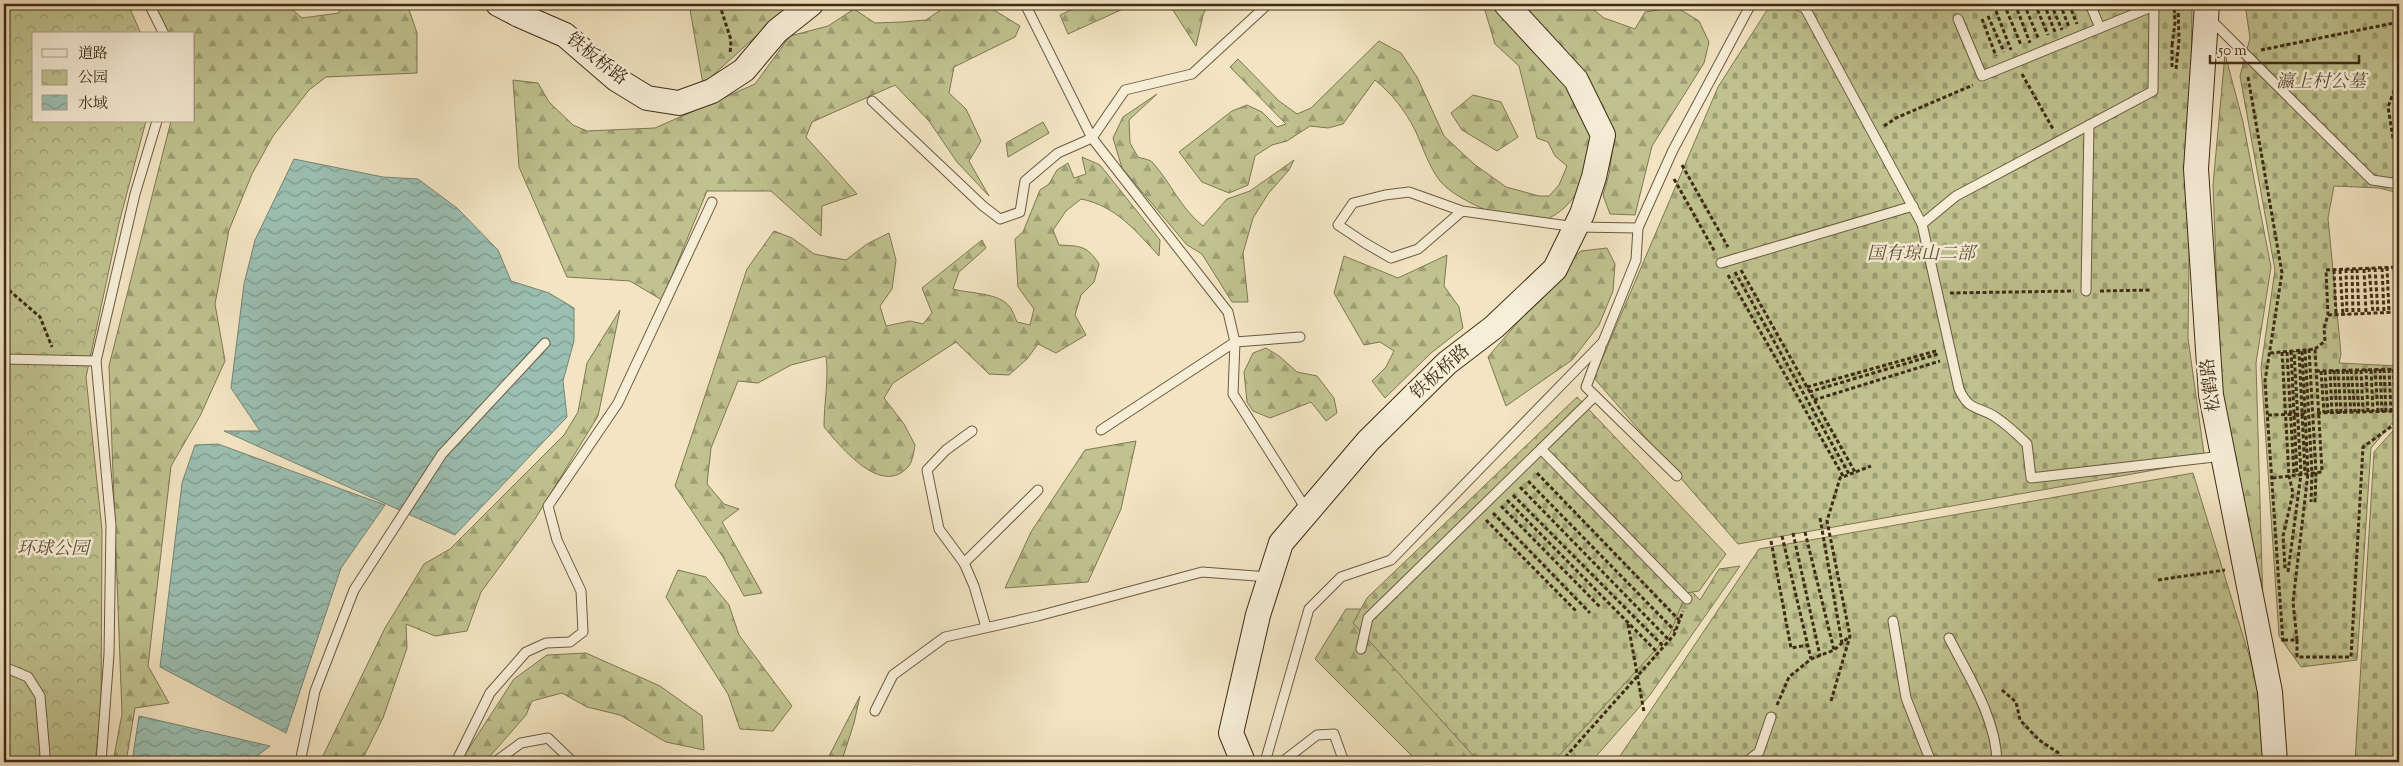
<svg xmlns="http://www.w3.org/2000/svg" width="2403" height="766" font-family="'Sorts Mill Goudy','Noto Serif SC',serif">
	<defs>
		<pattern id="forest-firs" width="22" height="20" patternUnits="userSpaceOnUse" patternTransform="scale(1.25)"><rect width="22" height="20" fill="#c0c390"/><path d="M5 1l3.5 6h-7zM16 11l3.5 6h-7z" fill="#9d9f74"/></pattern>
		<pattern id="cemetery-stones" width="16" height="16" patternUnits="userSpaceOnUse" patternTransform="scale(1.25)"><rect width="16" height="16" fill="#c0c390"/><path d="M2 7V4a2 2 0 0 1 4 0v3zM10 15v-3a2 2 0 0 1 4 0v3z" fill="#9d9f74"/></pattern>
		<pattern id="park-crowns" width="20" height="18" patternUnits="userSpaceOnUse" patternTransform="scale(1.25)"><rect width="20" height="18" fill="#c0c390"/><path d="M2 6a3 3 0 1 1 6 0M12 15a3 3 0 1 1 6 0" fill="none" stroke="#9d9f74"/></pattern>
		<pattern id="water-waves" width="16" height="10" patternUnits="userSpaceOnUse" patternTransform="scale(1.25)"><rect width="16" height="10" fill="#9bbfb2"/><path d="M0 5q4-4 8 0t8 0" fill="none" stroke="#809b90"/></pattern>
	</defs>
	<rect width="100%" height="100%" fill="#f3e5c3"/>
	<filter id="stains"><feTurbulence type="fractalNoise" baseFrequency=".004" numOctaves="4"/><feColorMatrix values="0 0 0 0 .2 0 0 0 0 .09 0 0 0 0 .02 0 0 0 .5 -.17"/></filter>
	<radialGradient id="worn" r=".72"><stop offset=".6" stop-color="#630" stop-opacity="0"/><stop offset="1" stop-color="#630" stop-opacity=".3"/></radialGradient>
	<!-- forest -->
	<g fill="url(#forest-firs)" stroke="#7f7752">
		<polygon points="150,4 286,4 302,18 339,13 340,4 407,4 417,33 417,73 326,77 309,90 273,136 252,174 229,230 215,304 225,361 200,416 171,466 148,666 169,703 135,708 126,762 113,762 122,714 109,366 171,121 194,121 194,34 168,34"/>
		<polygon points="689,4 792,4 703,84"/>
		<polygon points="944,4 984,4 1020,26 1015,37 954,67 949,93 966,109 981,141 969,161 989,196 957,162 929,121 895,85 812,122 806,137 857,194 822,206 821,236 771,191 707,191 662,300 630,281 567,277 519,167 513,80 538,83 549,102 573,125 587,131 655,128 755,84 790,36 828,26 854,9 875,23 902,22 926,20 942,9"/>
		<polygon points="1084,4 1134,4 1068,34 1060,15"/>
		<polygon points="1169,4 1208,4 1203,15 1196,46"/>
		<path d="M 1483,4 L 1495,4 L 1569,90 L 1593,138 C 1589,154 1587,176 1579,189 C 1556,228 1525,228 1488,211 C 1472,204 1451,194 1440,181 C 1428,165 1423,147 1415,130 C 1405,110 1392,94 1375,80 L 1343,124 L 1328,128 L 1310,126 L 1287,141 L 1272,145 L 1255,156 L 1248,185 L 1229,193 L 1202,182 L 1179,152 L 1232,111 L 1247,105 L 1262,112 L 1277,127 L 1286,124 L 1230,67 L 1238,59 L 1279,101 L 1297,114 L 1311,108 L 1379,41 L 1401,53 L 1417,77 L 1444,136 L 1474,164 L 1506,187 L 1539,196 L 1549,196 L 1559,185 L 1567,166 L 1555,156 L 1548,142 L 1537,138 L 1519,66 L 1495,44 Z"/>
		<polygon points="1521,4 1586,4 1604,18 1635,29 1645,12 1676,7 1699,21 1709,42 1704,63 1652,146 1635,215 1610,214 1603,195 1609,174 1613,146 1588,81"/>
		<polygon points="2225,54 2243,122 2271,267 2256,363 2263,606 2221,396 2213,185"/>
		<path d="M 1157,94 L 1129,120 L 1130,143 L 1138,157 C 1143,159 1150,159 1153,163 C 1171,183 1181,209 1203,226 L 1227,199 L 1250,191 L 1294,160 L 1289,170 L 1268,194 L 1253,218 L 1243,253 L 1248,302 L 1232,302 L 1202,254 L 1187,245 L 1122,168 L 1113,138 L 1123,117 Z"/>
		<polygon points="1473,95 1501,102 1518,137 1497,151 1462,130 1451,113"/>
		<polygon points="1043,122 1049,133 1008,157 1006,143"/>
		<path d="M 1082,157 L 1100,165 L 1160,240 L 1159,256 C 1136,231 1116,206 1081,199 L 1066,211 L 1053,230 L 1059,245 C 1079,246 1087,245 1099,264 L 1094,282 L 1081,295 L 1075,315 L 1086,335 L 1056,353 L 1038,344 L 1027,359 L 1009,375 L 989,374 L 956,342 L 893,383 L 884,398 L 904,424 L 915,445 C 914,452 912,463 908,467 C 881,497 841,447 824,427 C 824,401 829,382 826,356 L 791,365 L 758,383 L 738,381 L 711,448 L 707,484 L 724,504 L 739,509 L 722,522 L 762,593 L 744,596 L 723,557 L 675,486 L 747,269 L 774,231 L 792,238 L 814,254 L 846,260 L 867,244 L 889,233 L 896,260 L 892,289 L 880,306 L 886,326 L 910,321 L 923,324 L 932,313 L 922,288 L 982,240 L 986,248 L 959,272 L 953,289 C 971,294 998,292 1010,307 C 1013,311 1015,318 1017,322 L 1030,325 L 1034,309 L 1018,287 L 1015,239 L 1023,232 L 1040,190 L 1049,184 L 1057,170 L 1068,163 L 1074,178 L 1086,174 Z"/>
		<polygon points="1607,248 1615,264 1613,291 1599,325 1572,360 1506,406 1488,357 1570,261 1581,251"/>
		<polygon points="1447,255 1444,286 1459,307 1463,328 1431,353 1385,398 1372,381 1386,367 1394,351 1380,342 1364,345 1334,293 1344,256 1398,278"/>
		<polygon points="620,310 598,416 535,519 481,592 467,631 435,636 406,624 407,648 383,718 361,762 320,762 385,628 424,564 450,549 564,435 578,412 587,363"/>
		<polygon points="1266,348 1279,356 1297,372 1317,376 1334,398 1337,413 1326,421 1311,402 1270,418 1253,411 1247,402 1244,372 1253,353"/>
		<polygon points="1136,441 1121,509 1088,582 1005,588 1031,532 1085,450"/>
		<polygon points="1552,447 1700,600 1719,569 1740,566 1650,695 1591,762 1418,762 1315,659 1346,609 1389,609"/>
		<polygon points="678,570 706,577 729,605 739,635 792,706 773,731 740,729 728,694 666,597"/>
		<polygon points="586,653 660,686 702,716 704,750 666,742 620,715 587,707 562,693 532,701 526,715 485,762 460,762 514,679 547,655"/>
		<polygon points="860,696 854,723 843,757 843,762 826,762"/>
	</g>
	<!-- cemetery -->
	<g fill="url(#cemetery-stones)" stroke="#7f7752">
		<polygon points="1771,4 2192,4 2188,338 2205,461 1738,544 1594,378 1718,87"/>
		<polygon points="2245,4 2399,4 2399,193 2379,188 2334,186 2328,218 2341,354 2339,363 2399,366 2399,415 2371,448 2357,660 2301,667 2279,636 2261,367 2275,270 2240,76 2250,38"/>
		<polygon points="1577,397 1726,554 1699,591 1686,593 1670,634 1553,762 1479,762 1353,623 1367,598"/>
		<polygon points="2399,424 2399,762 2355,762 2374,452"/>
		<polygon points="2193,473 2256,678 2265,762 1616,762 1759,549"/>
	</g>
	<!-- park -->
	<polygon fill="url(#park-crowns)" stroke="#7f7752" points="4,4 128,4 141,34 34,34 34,121 146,121 119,223 86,377 102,530 101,712 95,762 4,762"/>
	<!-- water -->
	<g fill="url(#water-waves)" stroke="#768473">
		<polygon points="294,159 383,177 418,179 457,208 498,250 511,281 549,293 574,308 574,341 563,381 567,417 455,535 224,431 260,431 231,388 244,284 255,240"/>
		<polygon points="218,444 385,505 341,568 286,733 160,667 182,483 195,445"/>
		<polygon points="139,716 270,746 249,762 132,762"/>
	</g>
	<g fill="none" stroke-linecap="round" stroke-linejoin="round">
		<defs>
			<g id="lane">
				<polyline points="149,4 164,34"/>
				<polyline points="1025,4 1092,138 1125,90 1192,74 1268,4"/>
				<polyline points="1795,4 1805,8 1922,224"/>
				<polyline points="2090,4 2100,28"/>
				<path d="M 2154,4 L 2153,91 L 1956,196 L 1922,224 L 1959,389 C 1969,411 1977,406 1994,416 C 2006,424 2017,434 2027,444 L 2031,478 L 2223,456"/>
				<polyline points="1958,19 1982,76 2154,6"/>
				<polyline points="2210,19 2372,180 2399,184"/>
				<polyline points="872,101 983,206 1000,219 1020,212 1025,181 1058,153 1092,138 1228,312 1235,342 1233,394 1308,512"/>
				<polyline points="1462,211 1409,192 1385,195 1353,203 1338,225 1365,243 1391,258 1418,249 1462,211 1576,227 1638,228"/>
				<polyline points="1721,263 1913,206"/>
				<polyline points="2086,291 2089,125"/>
				<polyline points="1601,347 1586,387 1677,476"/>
				<polyline points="4,359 96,361"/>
				<polyline points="1595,396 1541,449 1687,599"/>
				<polyline points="1101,430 1235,342 1300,337"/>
				<polyline points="972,431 946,450 927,470 939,529 964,563 974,586 986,627"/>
				<polyline points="964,563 1038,490"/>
				<polyline points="1893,621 1906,698 1931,762"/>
				<path d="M 1949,638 C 1969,677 1996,718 1997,762"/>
				<polyline points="1361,649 1368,618 1541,449"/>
				<polyline points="4,667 28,677 40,696 45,755 42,762"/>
				<polyline points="875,711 893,675 945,637 1038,616 1202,572 1269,577"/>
				<polyline points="101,762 109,654 111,525 96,361 135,194 157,121"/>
				<polyline points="300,762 315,691 354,590 442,454 545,343"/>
				<polyline points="456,762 490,693 526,652 546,643 570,642 583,632 581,591 557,540 548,506 618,403 712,202"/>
				<polyline points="495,762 521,743 548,738 573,762"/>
				<polyline points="1265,762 1309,609 1341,577 1391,560 1603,342 1636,260 1638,228 1673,150 1751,4"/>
				<polyline points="1282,762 1317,735 1334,734 1344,762"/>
				<polyline points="1746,762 1759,752 1771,717"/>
			</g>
			<g id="secondary">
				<polyline points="498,4 519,15 565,35 616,79 647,98 679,103 712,91 744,70 777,31 811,4"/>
				<polyline points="2207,4 2196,169 2211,395 2270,692 2275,762"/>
				<polyline points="1243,762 1231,733 1258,615 1281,543 1368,441 1447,363 1494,327 1555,269 1582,214 1594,177 1603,135 1576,80 1506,4"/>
			</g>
		</defs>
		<!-- lane casing -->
		<use href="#lane" stroke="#6b5a40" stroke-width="11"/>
		<!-- secondary casing -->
		<use href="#secondary" stroke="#3e2b14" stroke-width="26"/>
		<!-- path -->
		<g stroke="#3e2b14" stroke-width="3" stroke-dasharray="4 2.5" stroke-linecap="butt">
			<polyline points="722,4 721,9 731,40 730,54"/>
			<polyline points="2004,4 2021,45"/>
			<polyline points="2015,4 2030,43"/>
			<polyline points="2024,4 2039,40"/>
			<polyline points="2035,4 2048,35"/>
			<polyline points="2044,4 2055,32"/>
			<polyline points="2051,4 2062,30"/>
			<polyline points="2060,4 2069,27"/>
			<polyline points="2069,4 2077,24"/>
			<polyline points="2106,8 2115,4"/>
			<polyline points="1996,11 2011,50"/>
			<polyline points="1988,16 2004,52"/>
			<polyline points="1982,19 1996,56"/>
			<polyline points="2172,45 2175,23 2174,4"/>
			<polyline points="2261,50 2399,22"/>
			<polyline points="2172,67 2172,45"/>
			<polyline points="2176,69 2179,40 2178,4"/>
			<polyline points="2022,74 2053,129"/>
			<polyline points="2248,77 2282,273 2265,381 2283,643"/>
			<polyline points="2399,78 2388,107 2393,138 2399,150"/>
			<polyline points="1884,126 1896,118 1973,85"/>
			<polyline points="1682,165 1728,247"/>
			<polyline points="1674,179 1715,252"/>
			<polyline points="2387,267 2389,312"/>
			<polyline points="2394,267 2396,312"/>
			<polyline points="2369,268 2373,313"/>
			<polyline points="2375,268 2378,313"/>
			<polyline points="2382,268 2384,313"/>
			<polyline points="2346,269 2347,315"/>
			<polyline points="2352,269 2353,314"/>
			<polyline points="2357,269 2359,314"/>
			<polyline points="2364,269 2366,313"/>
			<polyline points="1741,270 1855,472"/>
			<polyline points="2334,270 2336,315"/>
			<polyline points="2340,270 2343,315"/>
			<polyline points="1735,272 1849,474"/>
			<polyline points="1728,275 1843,476"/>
			<polyline points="4,286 40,317 52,347"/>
			<polyline points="2100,291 2152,290"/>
			<polyline points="1950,293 2074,291"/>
			<polyline points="2328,315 2399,312"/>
			<polyline points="2309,349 2316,472 2315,503"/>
			<polyline points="2315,349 2325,341 2324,328 2328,315 2326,270 2399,267"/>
			<polyline points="2299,350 2305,474"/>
			<polyline points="2305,350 2312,473 2311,502"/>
			<polyline points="2291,351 2297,475"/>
			<polyline points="2282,352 2289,476 2293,493 2283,536 2285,568"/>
			<polyline points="2287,352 2294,475"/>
			<polyline points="2270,353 2315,349 2322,472 2273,478"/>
			<polyline points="2366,369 2368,412"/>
			<polyline points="2375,369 2378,412"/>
			<polyline points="2380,369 2382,412"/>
			<polyline points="2384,369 2386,412"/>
			<polyline points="2389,369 2391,411"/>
			<polyline points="2393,369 2396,411"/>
			<polyline points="2330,370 2332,413"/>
			<polyline points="2334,370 2337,413"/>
			<polyline points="2338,370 2341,413"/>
			<polyline points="2343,370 2346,413"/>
			<polyline points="2347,370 2351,412"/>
			<polyline points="2351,370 2355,412"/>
			<polyline points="2356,370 2359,412"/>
			<polyline points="2361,370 2363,412"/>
			<polyline points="2371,370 2373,412"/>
			<polyline points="2316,371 2399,369"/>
			<polyline points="2321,371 2324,413"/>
			<polyline points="2325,371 2328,413"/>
			<polyline points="1807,387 1936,351"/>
			<polyline points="1809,392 1938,354"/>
			<polyline points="1814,400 1940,361"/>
			<polyline points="2317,413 2399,411"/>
			<polyline points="2268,415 2306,414"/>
			<polyline points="1537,473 1679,620"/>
			<polyline points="1528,481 1675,631"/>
			<polyline points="1520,487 1669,640"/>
			<polyline points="1513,495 1663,646"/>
			<polyline points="1507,500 1658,653"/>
			<polyline points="1501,506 1601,608"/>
			<polyline points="1493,513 1590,613"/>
			<polyline points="1820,518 1842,643"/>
			<polyline points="1486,520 1577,612"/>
			<polyline points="1805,532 1834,650"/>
			<polyline points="1793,533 1820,656"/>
			<polyline points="1782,536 1811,659"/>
			<polyline points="1771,541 1791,648 1808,645"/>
			<polyline points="2288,572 2301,474 2294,351"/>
			<polyline points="2158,580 2225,570"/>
			<polyline points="1628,624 1644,712"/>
			<polyline points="2284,640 2297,640 2293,602 2308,473 2302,350"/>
			<polyline points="2297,640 2297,657 2351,657 2363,447 2399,421"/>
			<polyline points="2002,690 2016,702 2020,720 2039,740 2060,754 2062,762"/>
			<polyline points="1831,701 1850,636 1827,521 1840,478 1871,466"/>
			<polyline points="1777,705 1789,677 1811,659 1834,650 1850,636"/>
			<polyline points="1561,762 1674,635 1683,611"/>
		</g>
		<!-- lane -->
		<use href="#lane" stroke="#f7eed8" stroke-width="9"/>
		<!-- secondary -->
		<use href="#secondary" stroke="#f7eed8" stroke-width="24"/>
	</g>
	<g text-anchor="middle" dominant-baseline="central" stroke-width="5" stroke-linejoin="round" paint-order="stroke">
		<!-- street labels -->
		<g font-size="18" fill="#3e2b14" stroke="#f7eed8">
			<text transform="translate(596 60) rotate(38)">铁板桥路</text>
			<text transform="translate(1441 373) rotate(-42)">铁板桥路</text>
			<text transform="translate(2212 385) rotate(-97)">松鹤路</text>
		</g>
		<!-- park labels -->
		<g font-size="18" font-style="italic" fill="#5e5133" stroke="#f7eed8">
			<text x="2321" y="83">瀛上村公墓</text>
			<text x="1921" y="255">国有琼山二部</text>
			<text x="53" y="550">环球公园</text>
		</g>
	</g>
	<!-- margin -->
	<rect width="2403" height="766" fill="none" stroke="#f3e5c3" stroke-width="20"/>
	<rect x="5" y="5" width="2393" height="756" fill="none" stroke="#3e2b14" stroke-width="2.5"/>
	<rect x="10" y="10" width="2383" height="746" fill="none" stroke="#3e2b14"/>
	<!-- legend -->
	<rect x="32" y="32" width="162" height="90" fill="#f7eed8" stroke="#ada08a"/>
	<rect x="42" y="49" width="25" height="8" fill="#f7eed8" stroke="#ada08a"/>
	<text x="78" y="58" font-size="15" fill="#3e2b14">道路</text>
	<rect x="42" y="70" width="25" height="15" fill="url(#park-crowns)" stroke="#ada08a"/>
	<text x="78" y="82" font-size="15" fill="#3e2b14">公园</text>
	<rect x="42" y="95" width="25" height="15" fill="url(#water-waves)" stroke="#ada08a"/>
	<text x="78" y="108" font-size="15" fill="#3e2b14">水域</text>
	<!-- scale -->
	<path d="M2210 55v8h149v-8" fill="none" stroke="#3e2b14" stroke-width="2.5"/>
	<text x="2218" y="55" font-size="15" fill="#3e2b14" stroke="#f7eed8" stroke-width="4" paint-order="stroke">50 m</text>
	<rect width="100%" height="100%" filter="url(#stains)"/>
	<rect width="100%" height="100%" fill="url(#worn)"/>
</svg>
